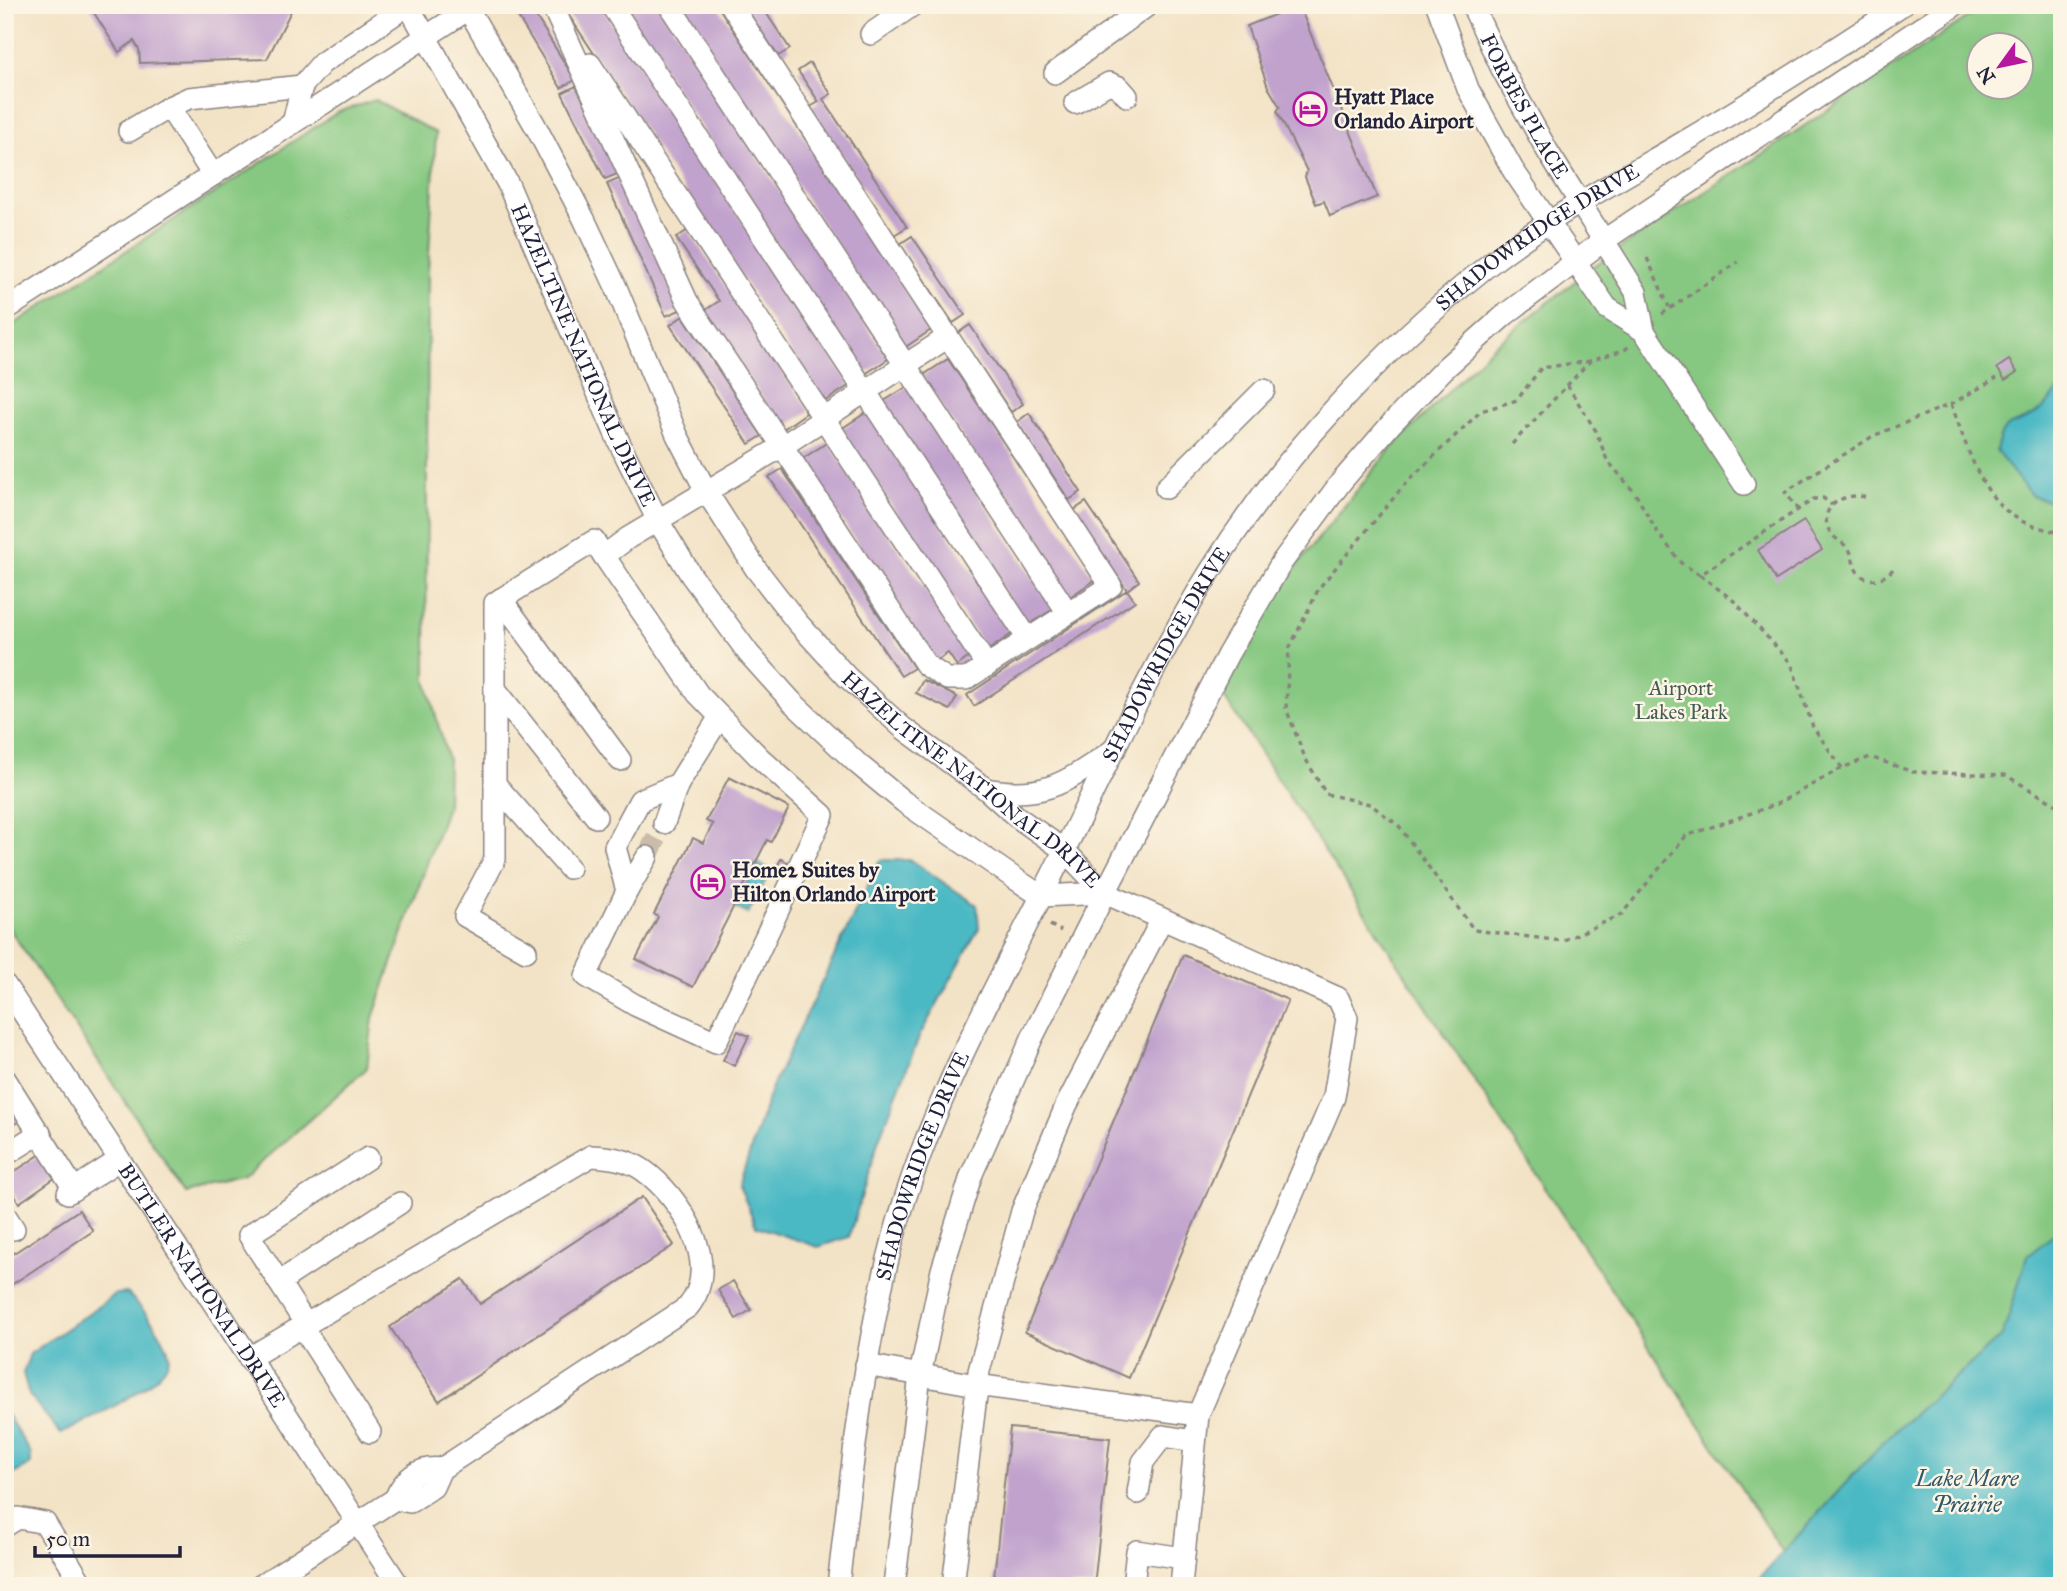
<svg xmlns="http://www.w3.org/2000/svg" width="2067" height="1591" font-family="'IM FELL Great Primer',serif">
	<rect width="100%" height="100%" fill="#fcf5e5"/>
	<filter id="ink" filterUnits="userSpaceOnUse"><feTurbulence type="fractalNoise" baseFrequency=".0143" numOctaves="2"/><feDisplacementMap in="SourceGraphic" scale="14" xChannelSelector="R" yChannelSelector="G"/><feConvolveMatrix kernelMatrix="1 2 1 2 8 2 1 2 1" color-interpolation-filters="sRGB"/></filter>
	<filter id="wash" filterUnits="userSpaceOnUse"><feTurbulence type="fractalNoise" baseFrequency=".00686" numOctaves="4" result="noise"/><feDisplacementMap in="SourceGraphic" scale="28" xChannelSelector="R" yChannelSelector="G"/><feGaussianBlur stdDeviation="1.57" result="paint"/><feColorMatrix in="noise" values="0 0 0 0 0 0 0 0 0 0 0 0 0 0 0 0 0 1.4 0 .05"/><feComposite in="paint" operator="in"/></filter>
	<g filter="url(#wash)">
		<rect width="100%" height="100%" fill="#f3e3c6"/>
		<!-- green -->
		<g fill="#86c881" stroke="#54755e" stroke-width="2" fill-rule="evenodd">
			<path d="M 1986,5 L 2062,5 L 2062,1475 L 1805,1586 L 1220,691 L 1292,571 L 1388,452 L 1492,347 L 1598,263 ZM 1980,46 L 2022,46 L 2022,88 L 1980,88 Z"/>
			<polygon points="375,100 436,133 428,271 426,680 448,760 447,806 373,1018 367,1068 243,1179 186,1193 5,922 5,330 338,112"/>
		</g>
		<!-- water -->
		<g fill="#4bb9c4" stroke="#366e80" stroke-width="2">
			<path d="M 2062,385 L 2062,504 L 2032,496 L 1996,451 C 2003,416 2016,429 2039,411 C 2047,405 2056,394 2062,385 Z"/>
			<polygon points="880,860 910,860 977,905 979,928 920,1035 879,1139 849,1237 818,1247 756,1226 739,1185 771,1089"/>
			<polygon points="757,863 771,870 748,914 735,907"/>
			<polygon points="2062,1228 2062,1586 1752,1586 1885,1440 2003,1335 2027,1256"/>
			<path d="M 127,1293 C 140,1305 168,1339 169,1356 C 170,1383 83,1422 61,1434 L 29,1395 L 23,1373 L 30,1354 L 116,1294 Z"/>
			<polygon points="5,1411 31,1454 31,1464 5,1479"/>
		</g>
		<g id="blocks">
			<!-- building -->
			<g fill="#c1a2cd">
				<polygon points="89,5 294,5 267,59 140,63 139,49 134,41 119,52"/>
				<polygon points="516,5 529,5 575,80 561,88 512,7"/>
				<polygon points="562,5 600,5 850,385 824,402"/>
				<polygon points="622,5 659,5 888,359 862,376"/>
				<polygon points="679,5 717,5 931,330 904,348"/>
				<polygon points="744,5 761,5 790,49 778,56"/>
				<polygon points="1299,5 1377,197 1330,216 1324,201 1316,204 1305,177 1307,171 1277,111 1280,107 1268,87 1247,26"/>
				<polygon points="810,63 831,94 823,99 907,227 894,235 810,107 819,102 798,71"/>
				<polygon points="576,86 620,173 605,179 562,93"/>
				<polygon points="621,178 680,310 666,316 607,184"/>
				<polygon points="688,230 809,411 783,429 704,311 719,301 676,238"/>
				<polygon points="912,236 965,315 953,323 900,244"/>
				<polygon points="683,316 762,436 749,444 670,325"/>
				<polygon points="970,325 1023,404 1011,412 958,333"/>
				<polygon points="948,359 1095,580 1068,598 922,376"/>
				<polygon points="2009,360 2017,372 2005,380 1997,368"/>
				<polygon points="908,386 1053,609 1027,626 881,403"/>
				<polygon points="867,412 1013,633 987,651 841,429"/>
				<polygon points="1029,413 1081,492 1069,500 1017,422"/>
				<polygon points="828,442 969,657 957,666 948,653 935,662 802,459"/>
				<polygon points="782,469 914,668 901,676 769,477"/>
				<polygon points="1086,502 1139,581 1127,590 1074,510"/>
				<polygon points="1804,521 1822,550 1776,580 1758,550"/>
				<polygon points="1127,590 1135,601 974,706 967,695"/>
				<polygon points="923,680 957,697 950,710 916,693"/>
				<polygon points="729,777 789,808 771,842 767,840 693,987 636,959 658,917 654,914 693,838 703,843 713,824 706,821"/>
				<polygon points="781,859 787,862 780,876 773,873"/>
				<polygon points="1183,955 1288,1000 1129,1378 1025,1332"/>
				<polygon points="738,1031 749,1036 734,1066 723,1060"/>
				<polygon points="5,1093 22,1119 5,1131"/>
				<polygon points="44,1152 59,1175 19,1203 5,1178"/>
				<polygon points="642,1197 674,1245 439,1401 390,1327 463,1279 480,1304"/>
				<polygon points="79,1210 93,1231 5,1289 5,1259"/>
				<polygon points="733,1281 751,1310 736,1319 718,1290"/>
				<polygon points="1010,1428 1110,1438 1094,1586 993,1586"/>
			</g>
		</g>
	</g>
	<g filter="url(#ink)">
		<use href="#blocks" fill-opacity="0" stroke="#8a8280" stroke-width="2"/>
		<g fill="none" stroke-linecap="round" stroke-linejoin="round">
			<!-- minor-tunnel -->
			<polyline stroke="#c9bcaa" stroke-width="21" stroke-dasharray="21 10" stroke-linecap="butt" points="647,857 664,823"/>
			<defs>
				<g id="minor">
					<path id="s1" d="M 408,5 L 508,184 L 619,442 L 658,521 L 691,575 L 749,654 L 792,702 L 858,764 L 904,802 L 1014,878 L 1041,896 L 1105,893"/>
					<polyline points="408,5 322,63 302,86 293,123 475,5"/>
					<path id="s2" d="M 466,5 L 536,127 L 584,219 L 616,287 L 677,435 L 706,491 L 756,569 L 797,622 L 847,677 L 903,728 L 986,789 L 1017,817 L 1064,850 L 1105,893 L 1338,998 L 1347,1018 L 1334,1097 L 1198,1415 L 1181,1586"/>
					<polyline points="552,5 687,301 926,665 947,679 966,679 1111,586 948,337 781,447 628,538 604,556 698,694 761,759 823,815 716,1042 635,1005 586,976 627,891 615,847 640,800 678,784 719,718"/>
					<polyline points="611,5 1028,639"/>
					<polyline points="669,5 1068,613"/>
					<polyline points="731,5 948,337"/>
					<polyline points="1437,5 1468,89 1513,170 1607,308 1644,331"/>
					<path id="s3" d="M 1472,5 L 1502,69 L 1548,152 L 1636,292 L 1644,331 L 1744,484"/>
					<polyline points="871,34 913,5"/>
					<polyline points="590,64 987,666"/>
					<polyline points="1055,73 1148,5"/>
					<polyline points="1075,103 1109,83 1119,87 1127,96"/>
					<polyline points="169,107 189,98 302,86"/>
					<polyline points="129,131 169,107 213,175"/>
					<polyline points="5,310 293,123"/>
					<polyline points="1166,488 1264,390"/>
					<polyline points="501,599 620,760"/>
					<polyline points="495,689 596,817"/>
					<polyline points="495,784 569,868"/>
					<path d="M 986,789 C 1046,800 1067,781 1115,749"/>
					<polyline points="664,823 678,784"/>
					<polyline points="627,891 647,857"/>
					<polyline points="526,951 465,916 495,859 495,603 594,541 604,556"/>
					<path id="s4" d="M 5,985 L 399,1586"/>
					<polyline points="5,1079 74,1189"/>
					<polyline points="5,1155 40,1133"/>
					<polyline points="68,1193 119,1160"/>
					<polyline points="5,1215 14,1229"/>
					<polyline points="279,1282 400,1203"/>
					<polyline points="305,1323 249,1235 368,1158"/>
					<polyline points="301,1325 370,1432"/>
					<path d="M 249,1358 L 591,1156 C 610,1157 627,1159 643,1170 C 681,1197 723,1265 688,1307 L 441,1469 C 419,1466 403,1479 395,1499 L 260,1586"/>
					<polyline points="866,1365 976,1385 1198,1415"/>
					<polyline points="1138,1493 1143,1462 1163,1436 1194,1441"/>
					<polyline points="395,1499 410,1502 433,1487 441,1469"/>
					<polyline points="5,1526 18,1518 45,1523 83,1586"/>
					<path id="s5" d="M 838,1586 C 851,1476 862,1366 888,1259 C 919,1131 980,1016 1040,899 C 1095,791 1147,673 1211,570 C 1282,456 1381,351 1486,267 C 1544,221 1608,186 1672,149 C 1750,103 1826,55 1902,5"/>
					<polyline points="894,1586 920,1375 942,1270 971,1176 1032,1038 1105,893 1228,654 1282,562 1341,482 1392,423 1445,368 1506,314 1603,241 1955,5"/>
					<polyline points="953,1586 979,1371 1022,1211 1066,1106 1161,921"/>
					<polyline points="1133,1586 1137,1551 1183,1558"/>
				</g>
			</defs>
			<!-- minor casing -->
			<use href="#minor" stroke="#8a8280" stroke-width="24"/>
			<!-- path -->
			<g stroke="#8a8280" stroke-width="3.5" stroke-dasharray="5 5" stroke-linecap="butt">
				<polyline points="1647,258 1669,307"/>
				<polyline points="1662,314 1738,262"/>
				<polyline points="1590,361 1541,368 1517,400 1481,411 1406,483 1319,588 1289,649 1286,708 1305,758 1326,794 1370,804 1399,826 1474,930 1562,941 1621,915 1686,836 1777,804 1842,768 1870,757 1913,772 2005,775 2062,808"/>
				<polyline points="1567,385 1596,431 1607,460 1635,493 1656,530 1681,563 1700,575 1814,499 1823,498 1832,505"/>
				<path d="M 1951,404 C 1967,444 1979,498 2020,520 C 2032,527 2048,529 2062,534"/>
				<polyline points="1512,444 1590,361 1626,349 1631,344"/>
				<path d="M 1865,497 C 1844,492 1816,507 1830,532 C 1835,540 1845,543 1850,551 C 1853,557 1853,565 1857,571 C 1868,586 1885,579 1894,568"/>
				<polyline points="1798,510 1785,492 1873,436 1951,404 1997,378"/>
				<polyline points="1700,575 1734,601 1791,663 1813,727 1842,768"/>
				<polyline points="1050,925 1061,931"/>
			</g>
			<!-- minor -->
			<use href="#minor" stroke="#fff" stroke-width="21"/>
		</g>
	</g>
	<!-- icons -->
	<defs>
		<symbol id="hotel-ring" viewBox="-11 -11 22 22"><circle r="9.5" fill="#fcf5e5" stroke="#b5179e" stroke-width="1.5"/><path d="M-6-4.5h1.5V1H6V5H4.5V3h-9V5H-6ZM-4 0a1.8 1.8 0 1 1 3.6 0ZM.5 0V-2.5h3Q6-2.5 6 0Z" fill="#b5179e"/></symbol>
	</defs>
	<g fill-rule="evenodd">
		<use href="#hotel-ring" x="1291" y="90" width="38" height="38"/>
		<use href="#hotel-ring" x="689" y="863" width="38" height="38"/>
	</g>
	<g text-anchor="middle" dominant-baseline="central" stroke-width="5" stroke-linejoin="round" paint-order="stroke">
		<!-- poi labels -->
		<g font-size="21" font-weight="bold" fill="#22223b" stroke="#fcf5e5" text-anchor="start">
			<text x="1334" y="97">Hyatt Place<tspan x="1334" dy="24">Orlando Airport</tspan></text>
			<text x="732" y="870">Home2 Suites by<tspan x="732" dy="24">Hilton Orlando Airport</tspan></text>
		</g>
		<!-- street labels -->
		<g font-size="21" fill="#22223b" stroke="#fcf5e5">
			<text stroke="none"><textPath href="#s3" startOffset="114">FORBES PLACE</textPath></text>
			<text stroke="none"><textPath href="#s5" startOffset="1564">SHADOWRIDGE DRIVE</textPath></text>
			<text stroke="none"><textPath href="#s1" startOffset="392">HAZELTINE NATIONAL DRIVE</textPath></text>
			<text stroke="none"><textPath href="#s5" startOffset="998">SHADOWRIDGE DRIVE</textPath></text>
			<text stroke="none"><textPath href="#s2" startOffset="938">HAZELTINE NATIONAL DRIVE</textPath></text>
			<text stroke="none"><textPath href="#s5" startOffset="430">SHADOWRIDGE DRIVE</textPath></text>
			<text stroke="none"><textPath href="#s4" startOffset="359">BUTLER NATIONAL DRIVE</textPath></text>
		</g>
		<!-- park labels -->
		<g font-size="21" fill="#455c54" stroke="#fcf5e5">
			<text x="1681" y="688">Airport<tspan x="1681" dy="24">Lakes Park</tspan></text>
		</g>
		<!-- water labels -->
		<g font-size="23" font-style="italic" fill="#30576b" stroke="#fcf5e5">
			<text x="1967" y="1478">Lake Mare<tspan x="1967" dy="26">Prairie</tspan></text>
		</g>
	</g>
	<!-- margin -->
	<rect width="2067" height="1591" fill="none" stroke="#fcf5e5" stroke-width="28"/>
	<!-- north arrow -->
	<g transform="translate(2000 66) rotate(237)"><circle r="33" fill="#fcf5e5" stroke="#a5a1a1" stroke-width="2"/>
	<path d="M0-5L12 26L0 18L-12 26Z" fill="#b5179e"/>
	<text y="-10" font-size="19" font-weight="bold" text-anchor="middle" fill="#22223b">N</text>
	</g>
	<!-- scale -->
	<path d="M35 1546v10h145v-10" fill="none" stroke="#22223b" stroke-width="3.5"/>
	<text x="46" y="1546" font-size="21" fill="#22223b" stroke="#fcf5e5" stroke-width="5" paint-order="stroke">50 m</text>
</svg>
